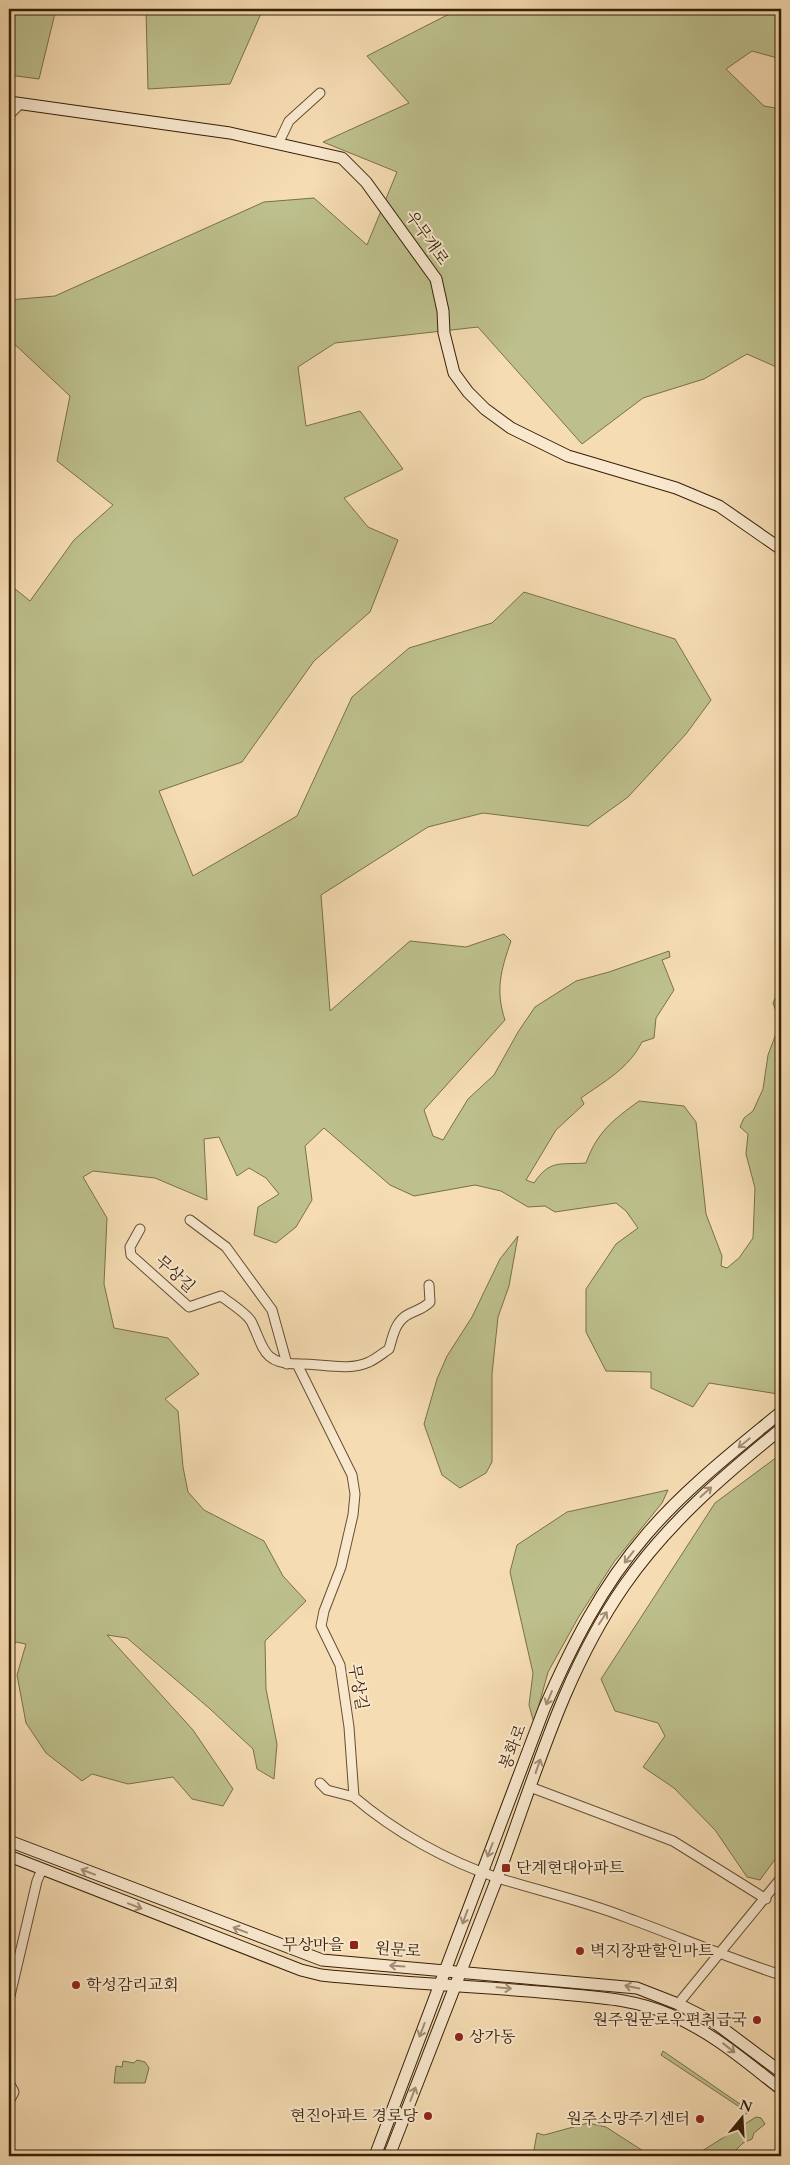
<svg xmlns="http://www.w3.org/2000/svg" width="790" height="2165" font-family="Cardo,'Noto Serif KR',serif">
	<rect width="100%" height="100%" fill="#f6dcb3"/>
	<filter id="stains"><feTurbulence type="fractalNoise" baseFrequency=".004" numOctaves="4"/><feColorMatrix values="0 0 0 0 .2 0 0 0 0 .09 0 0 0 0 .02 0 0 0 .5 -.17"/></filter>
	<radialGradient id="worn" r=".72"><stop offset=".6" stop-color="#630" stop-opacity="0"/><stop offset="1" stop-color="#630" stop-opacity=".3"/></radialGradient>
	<!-- green -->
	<g fill="#bdc08c" stroke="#79704a">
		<polygon points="9,9 56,9 39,79 9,75"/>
		<polygon points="135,9 263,9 230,84 148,89 146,10"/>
		<path d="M 459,9 L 781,9 L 781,59 L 752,51 L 726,69 L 764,106 L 781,109 L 781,369 L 747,354 L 704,379 L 643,398 L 582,444 L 478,327 L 335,343 L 298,367 L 306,426 L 360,411 L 403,469 L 344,498 L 368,527 L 398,540 L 370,612 L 314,661 L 242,762 L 159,791 L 193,876 L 297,816 L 352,697 L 409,648 L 492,623 L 524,592 L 675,639 L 711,700 L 686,734 L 628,797 L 588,826 L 483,813 L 428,827 L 321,895 L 330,1011 L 410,941 L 466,947 L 504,934 L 511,941 C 501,970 495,990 505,1020 L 424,1110 L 433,1136 L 443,1140 L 468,1099 L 494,1075 L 518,1032 L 535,1007 L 576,981 L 609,972 L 669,951 L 670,957 L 662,960 L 674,990 L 656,1018 L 654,1038 L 642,1042 C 628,1069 605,1081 581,1098 L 584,1104 L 556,1130 L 526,1180 L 534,1183 C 550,1159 560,1165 586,1163 C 597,1132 613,1120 639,1101 L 684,1106 L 696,1122 L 706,1214 L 722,1256 L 721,1266 L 727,1268 L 739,1258 L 753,1238 L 755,1188 L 746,1154 L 748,1134 L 740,1127 L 744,1118 L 753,1111 L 763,1089 L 768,1055 L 780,1023 L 773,1003 L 781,985 L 781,1392 L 778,1394 L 709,1383 L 693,1407 L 651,1388 L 651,1372 L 606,1371 L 586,1332 L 586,1289 L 616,1244 L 638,1228 L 626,1211 L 616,1203 L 555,1212 L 545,1206 L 528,1207 L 501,1191 L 475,1185 L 414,1196 L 390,1185 L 324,1128 L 305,1146 L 312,1200 L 296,1227 L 276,1243 L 254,1235 L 258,1207 L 279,1194 L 266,1178 L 249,1168 L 237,1176 L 219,1137 L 204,1139 L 207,1200 L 155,1178 L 93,1171 L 83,1177 L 107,1218 L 104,1284 L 114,1328 L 168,1338 L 199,1374 L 165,1399 L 178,1411 L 183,1467 L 188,1492 L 204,1510 L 264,1541 L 283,1576 L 306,1601 L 265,1641 L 266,1689 L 277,1744 L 274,1779 L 257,1769 L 253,1749 L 209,1708 L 127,1638 L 107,1635 L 193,1730 L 233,1789 L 223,1806 L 192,1799 L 173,1777 L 128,1784 L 92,1774 L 82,1781 L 46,1753 L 26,1723 L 17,1675 L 26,1644 L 16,1642 L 9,1650 L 9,584 L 30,601 L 74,540 L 113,505 L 57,461 L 70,396 L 9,339 L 9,300 L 55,296 L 264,202 L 314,198 L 367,245 L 397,172 L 323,142 L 409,103 L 367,56 Z"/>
		<polygon points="518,1236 509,1286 498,1317 492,1374 492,1462 486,1473 460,1488 442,1475 424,1424 437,1379 447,1356 472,1317 500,1259"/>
		<polygon points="781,1454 781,1851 760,1880 747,1877 715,1830 674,1788 643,1767 665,1736 658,1723 615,1711 601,1679 715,1503"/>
		<polygon points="668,1490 662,1503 614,1562 578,1618 548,1672 534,1723 529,1705 533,1673 510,1572 517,1545 567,1512"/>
		<polygon points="663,2051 750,2111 740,2118 743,2112 738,2106 661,2055"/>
		<polygon points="137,2060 145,2062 149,2068 145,2083 114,2083 116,2066 122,2067 123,2061 134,2063"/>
		<polygon points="756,2117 761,2118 765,2124 754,2133 752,2139 743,2143 736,2150 737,2154 735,2156 694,2156"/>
		<polygon points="588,2123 606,2127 651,2156 539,2156 534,2150 537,2133 544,2135"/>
	</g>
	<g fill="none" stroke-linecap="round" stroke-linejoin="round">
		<defs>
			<g id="street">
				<polyline points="9,115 21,103"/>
				<polyline points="285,145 279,142 289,121 320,93"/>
				<polyline points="190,1220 226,1247 272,1310 287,1364"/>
				<path d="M 140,1229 L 130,1247 L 131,1255 L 189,1307 L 221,1296 C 230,1303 245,1312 251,1321 C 264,1347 262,1364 297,1364 L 352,1475 L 355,1494 L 353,1515 L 341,1567 L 324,1611 L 321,1626 L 340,1665 L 349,1727 L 354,1797 C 395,1832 447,1861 498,1878 C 540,1891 584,1901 625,1917 C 677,1936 728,1958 781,1975"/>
				<path d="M 297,1364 C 320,1363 348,1372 369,1362 C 376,1359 383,1353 389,1349 C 393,1336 395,1321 409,1314 C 417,1310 423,1309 430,1302 L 429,1285"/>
				<polyline points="320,1783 327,1790 354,1797"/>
				<polyline points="530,1787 673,1841 766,1899"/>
				<polyline points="9,2000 37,1881 42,1869"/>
				<polyline points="678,2004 781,1878"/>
				<polyline points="9,2082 14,2092 9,2102"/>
			</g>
			<g id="secondary">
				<polyline points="9,102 230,133 342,158 366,182 436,279 443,311 444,333 454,373 468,392 485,409 511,428 568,456 676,488 719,506 781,549"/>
				<polyline points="9,1841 322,1960 637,1988 678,2004 714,2022 781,2072"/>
				<path d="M 9,1856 L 301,1970 L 321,1975 C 398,1983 475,1986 552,1993 C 593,1997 633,1998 671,2015 C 712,2032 746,2062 781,2089"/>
				<path d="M 375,2156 L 544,1709 C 571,1647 601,1587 646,1535 C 685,1489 734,1451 781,1412"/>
				<path d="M 389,2156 C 425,2063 462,1970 498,1876 C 535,1777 563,1674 624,1586 C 667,1524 723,1476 781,1429"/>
			</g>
		</defs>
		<!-- street casing -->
		<use href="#street" stroke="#654f32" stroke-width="11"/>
		<!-- secondary casing -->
		<use href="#secondary" stroke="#352007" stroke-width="13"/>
		<!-- street -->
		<use href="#street" stroke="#f9e8ce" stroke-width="9"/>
		<!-- secondary -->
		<use href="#secondary" stroke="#f9e8ce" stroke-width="11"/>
	</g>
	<!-- one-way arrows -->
	<defs><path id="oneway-shaft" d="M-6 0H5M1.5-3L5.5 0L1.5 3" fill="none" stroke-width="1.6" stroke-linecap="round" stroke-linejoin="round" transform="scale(1.25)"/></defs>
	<g stroke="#a18e74">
		<use href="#oneway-shaft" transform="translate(744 1443) rotate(141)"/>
		<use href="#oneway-shaft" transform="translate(706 1492) rotate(-42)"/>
		<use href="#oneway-shaft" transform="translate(629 1557) rotate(128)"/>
		<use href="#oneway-shaft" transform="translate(603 1618) rotate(-57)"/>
		<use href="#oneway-shaft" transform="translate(549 1698) rotate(113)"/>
		<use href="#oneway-shaft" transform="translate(538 1766) rotate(-71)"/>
		<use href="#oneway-shaft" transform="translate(490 1850) rotate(111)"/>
		<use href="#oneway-shaft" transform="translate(88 1872) rotate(-159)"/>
		<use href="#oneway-shaft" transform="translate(135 1906) rotate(21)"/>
		<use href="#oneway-shaft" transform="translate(465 1917) rotate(110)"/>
		<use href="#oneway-shaft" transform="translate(240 1930) rotate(-159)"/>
		<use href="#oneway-shaft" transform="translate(397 1966) rotate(-176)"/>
		<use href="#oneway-shaft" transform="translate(632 1987) rotate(-169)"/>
		<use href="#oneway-shaft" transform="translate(504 1988) rotate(5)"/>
		<use href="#oneway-shaft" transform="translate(422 2030) rotate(111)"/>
		<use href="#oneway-shaft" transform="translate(729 2048) rotate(38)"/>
		<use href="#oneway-shaft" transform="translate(413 2094) rotate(-69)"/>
	</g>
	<!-- markers -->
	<g fill="#8f2418" stroke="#f9e8ce" stroke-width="2">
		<rect x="501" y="1863" width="10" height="10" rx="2.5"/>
		<rect x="349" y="1940" width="10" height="10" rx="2.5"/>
		<circle cx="580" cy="1951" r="5"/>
		<circle cx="76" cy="1985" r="5"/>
		<circle cx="757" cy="2020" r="5"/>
		<circle cx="459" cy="2037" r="5"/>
		<circle cx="428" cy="2116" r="5"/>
		<circle cx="700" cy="2119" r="5"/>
	</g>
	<g text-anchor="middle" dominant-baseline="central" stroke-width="4" stroke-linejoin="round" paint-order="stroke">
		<!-- street labels -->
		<g font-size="16" fill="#352007" stroke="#f9e8ce">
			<text transform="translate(427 238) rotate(55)">우무개로</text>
			<text transform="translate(175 1274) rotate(42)">무상길</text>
			<text transform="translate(358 1687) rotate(80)">무상길</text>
			<text transform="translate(513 1747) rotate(-69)">봉화로</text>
			<text transform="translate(398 1950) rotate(4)">원문로</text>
		</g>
		<!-- poi labels -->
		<g font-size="16" fill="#352007" stroke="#f9e8ce" text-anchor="start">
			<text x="516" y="1868">단계현대아파트</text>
			<text x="344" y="1945" text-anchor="end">무상마을</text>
			<text x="590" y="1951">벽지장판할인마트</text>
			<text x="86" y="1985">학성감리교회</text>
			<text x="747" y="2020" text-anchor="end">원주원문로우편취급국</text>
			<text x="469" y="2037">상가동</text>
			<text x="418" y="2116" text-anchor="end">현진아파트 경로당</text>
			<text x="690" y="2119" text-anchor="end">원주소망주기센터</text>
		</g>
	</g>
	<!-- margin -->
	<rect width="790" height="2165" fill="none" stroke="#f6dcb3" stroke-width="30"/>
	<rect x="10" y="10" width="770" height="2145" fill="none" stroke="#352007" stroke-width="2.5"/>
	<rect x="15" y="15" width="760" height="2135" fill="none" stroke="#352007"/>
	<!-- north arrow -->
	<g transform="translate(742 2118) rotate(18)" stroke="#f9e8ce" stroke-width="4" paint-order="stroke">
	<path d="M0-4L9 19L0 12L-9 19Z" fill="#352007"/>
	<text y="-8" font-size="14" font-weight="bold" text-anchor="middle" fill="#352007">N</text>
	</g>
	<rect width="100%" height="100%" filter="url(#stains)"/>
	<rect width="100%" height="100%" fill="url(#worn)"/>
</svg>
